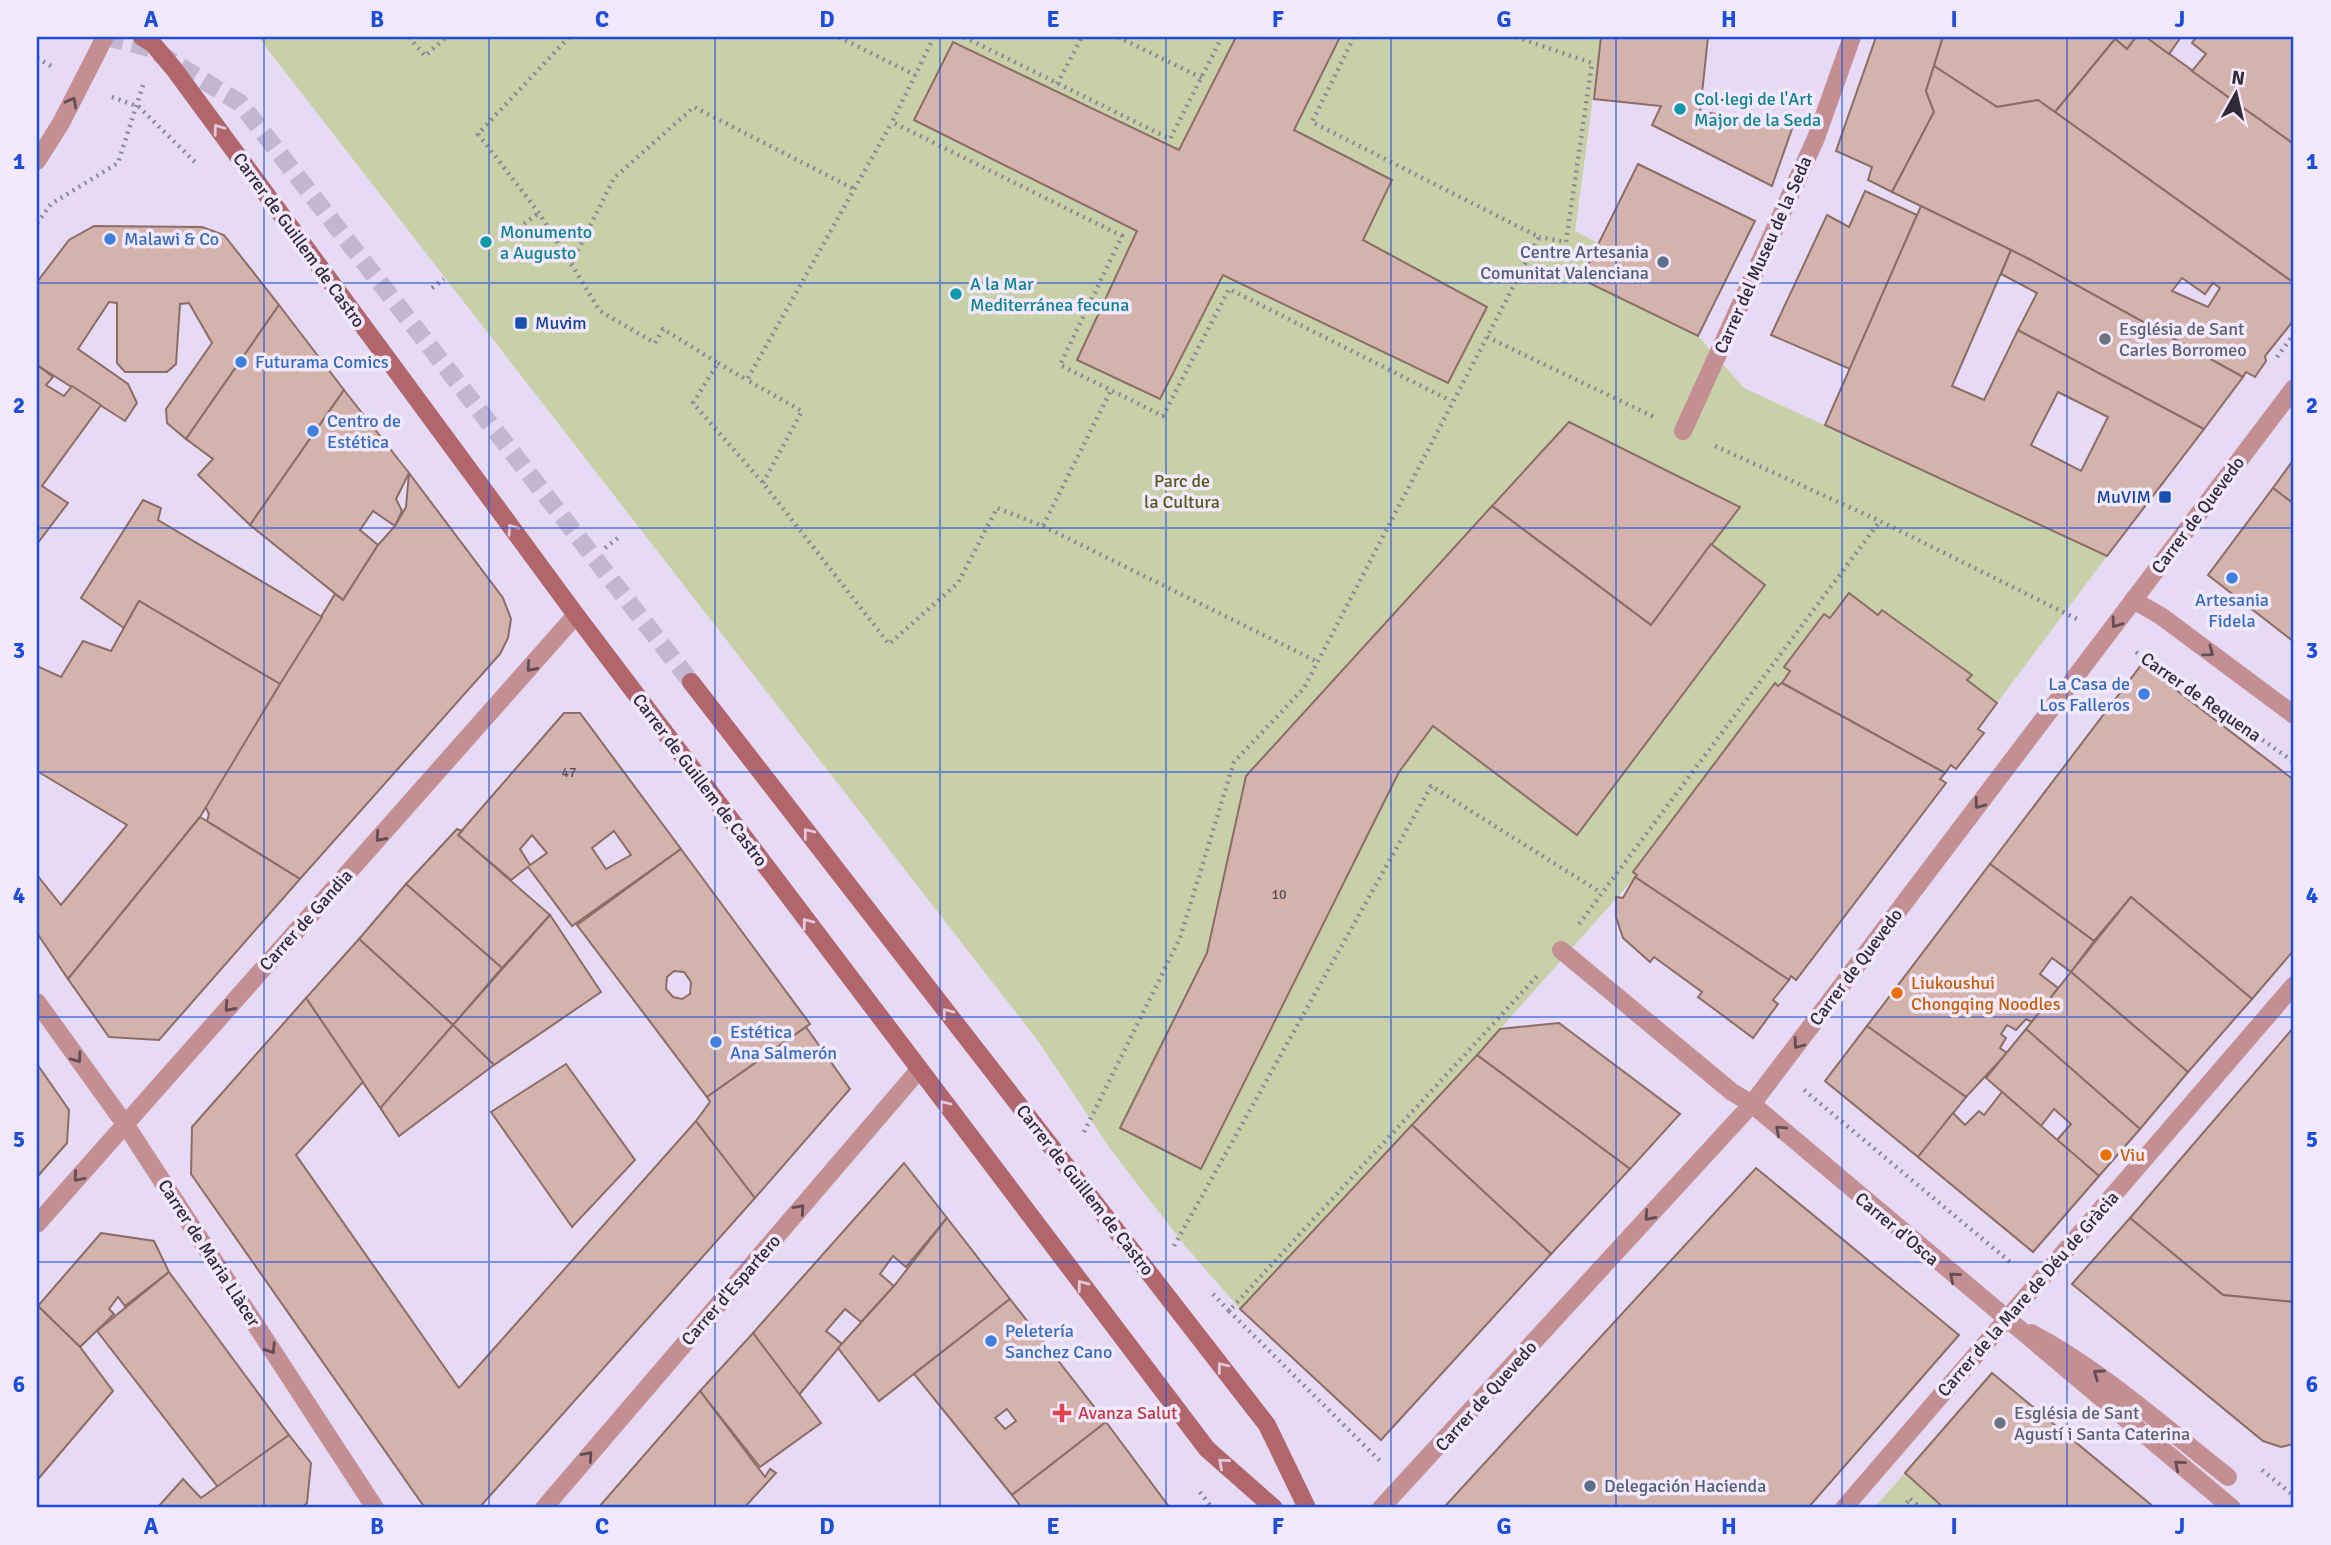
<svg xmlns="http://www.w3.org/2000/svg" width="2331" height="1545" font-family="Signika,sans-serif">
	<rect width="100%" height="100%" fill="#e7daf5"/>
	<!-- green -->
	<g fill="#c8d0a7">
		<polygon points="258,37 1595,37 1601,39 1575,231 1599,244 1581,279 1698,336 1744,388 2107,556 1997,703 1967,680 1971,674 1883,610 1878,615 1849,594 1830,618 1824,614 1785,667 1790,671 1778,686 1775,684 1637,875 1477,1055 1240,1309 1186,1247 1111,1150 1038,1041"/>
		<polygon points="1905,1473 1944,1508 1874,1508"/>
	</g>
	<!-- building -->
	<g fill="#d3b3ac" stroke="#8b6d67" stroke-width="2" fill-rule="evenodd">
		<polygon points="1236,37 1340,37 1294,130 1392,180 1363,240 1487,307 1448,383 1223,275 1160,399 1077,360 1137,231 914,120 953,42 1179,150"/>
		<polygon points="1601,37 1708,37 1700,112 1794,123 1772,186 1652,125 1661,106 1594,99"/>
		<polygon points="1876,37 1943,37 1926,91 1934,112 1892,192 1868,180 1872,167 1836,151"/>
		<polygon points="1943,37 2136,37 2127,49 2115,39 2055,112 2038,100 1997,107 1934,66"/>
		<polygon points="2136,37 2146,37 2294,144 2294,283 2055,112 2115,39 2127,49"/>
		<polygon points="2146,37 2181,37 2169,54"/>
		<polygon points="2196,37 2294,37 2294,144 2192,71 2206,54 2192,43"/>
		<path d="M 1934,66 L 1997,107 L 2038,100 L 2294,283 L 2294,320 L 2265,356 L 2266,361 L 2255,377 L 2246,372 L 2243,377 L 2029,259 L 1892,192 L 1934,112 L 1926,91 ZM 2182,278 L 2205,294 L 2213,283 L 2220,288 L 2208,307 L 2172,291 Z"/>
		<polygon points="1638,164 1755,221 1698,336 1581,279"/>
		<polygon points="1865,191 1917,215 1850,369 1771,335 1827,215 1849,227"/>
		<path d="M 1921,206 L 2011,250 L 1952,386 L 1984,400 L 2018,330 L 2204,429 L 2107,556 L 1825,425 ZM 2058,392 L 2108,417 L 2081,471 L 2031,445 Z"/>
		<polygon points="94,226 202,227 224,235 279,305 186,439 167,423 166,409 212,343 189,303 180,304 176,364 167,372 125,372 117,363 117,303 109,302 78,349 128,384 137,403 125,421 37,365 37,282 69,240"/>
		<polygon points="2011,250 2029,259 2243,377 2204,429 2018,330 2037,293 2001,274"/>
		<polygon points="279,305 344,390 250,525 198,475 213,459 186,439"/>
		<polygon points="37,365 53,377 46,385 64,396 72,386 101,405 42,486 68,503 37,544"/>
		<polygon points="344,390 409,473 396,499 402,511 395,526 373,511 360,530 378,545 343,600 250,525"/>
		<polygon points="1569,422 1740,507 1651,625 1492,506"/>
		<polygon points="2294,459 2294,504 2273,488"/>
		<polygon points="409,473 503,598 511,619 508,638 500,654 300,879 207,821 209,814 205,806 335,594 343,600 378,545 395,526 406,507"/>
		<polygon points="2273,488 2294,504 2294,642 2208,575"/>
		<polygon points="143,500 161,508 158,520 322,617 280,684 139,601 124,628 81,598"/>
		<polygon points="1492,506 1651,625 1711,544 1765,585 1577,835 1433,726 1399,772 1201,1169 1120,1128 1207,953 1246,776"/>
		<polygon points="1849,593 1878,615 1882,610 1972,675 1967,680 1997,703 1978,729 1984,733 1956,769 1951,765 1945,773 1782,683 1790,671 1784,667 1824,614 1830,618"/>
		<polygon points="139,601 280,684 200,817 68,979 37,933 37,875 61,905 127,825 37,771 37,666 61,677 83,641 111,651"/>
		<polygon points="2142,664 2294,780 2294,950 2252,999 2131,897 2094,941 1990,864"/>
		<polygon points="1775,683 1778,686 1782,683 1945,773 1940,779 1946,783 1796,980 1791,976 1789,980 1635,877 1637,875 1633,872"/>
		<path d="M 564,713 L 580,713 L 681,849 L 572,926 L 528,867 L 511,880 L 458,835 ZM 614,831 L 631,855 L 606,869 L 592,848 ZM 532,835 L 547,853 L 530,865 L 520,849 Z"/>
		<polygon points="200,817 300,879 159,1040 109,1037 68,979"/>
		<polygon points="457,829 462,831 458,835 550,915 502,968 406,884"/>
		<path d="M 681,849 L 810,1024 L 707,1097 L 577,925 ZM 674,971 L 684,972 L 691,982 L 690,994 L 682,999 L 673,997 L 666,989 L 667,977 Z"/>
		<polygon points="1990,864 2094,941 2071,972 2052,958 2040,974 2058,988 2032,1022 2026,1019 2016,1030 2007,1025 2001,1034 2006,1038 2000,1048 2007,1053 1966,1097 1867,1026"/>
		<polygon points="1635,877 1789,980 1773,1000 1778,1004 1753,1038 1698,997 1702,992 1654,957 1650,962 1623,938 1616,917 1616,897 1623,898"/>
		<polygon points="406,884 502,968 453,1025 359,939"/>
		<polygon points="2131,897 2252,999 2188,1072 2071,972"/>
		<polygon points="550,915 601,992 494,1065 453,1025"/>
		<polygon points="359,939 453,1025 381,1109 306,998"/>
		<polygon points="2071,972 2188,1072 2140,1129 2026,1029"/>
		<polygon points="306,998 363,1082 296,1155 459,1388 696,1121 755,1198 479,1508 425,1508 191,1174 192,1127"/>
		<polygon points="1559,1023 1680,1114 1630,1169 1477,1055 1500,1029"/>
		<polygon points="453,1025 494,1065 399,1136 381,1109 382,1106"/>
		<polygon points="1867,1026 1966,1097 1918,1157 1825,1081"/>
		<polygon points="806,1027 850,1089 755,1198 696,1121 710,1102 707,1097"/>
		<polygon points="2294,1027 2294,1302 2223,1295 2130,1218"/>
		<polygon points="2026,1029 2140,1129 2099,1176 2057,1140 2071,1124 2054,1109 2041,1126 1986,1078"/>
		<polygon points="1477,1055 1630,1169 1551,1254 1412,1125"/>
		<polygon points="37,1064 69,1110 67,1143 37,1177"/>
		<polygon points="566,1064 635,1160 572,1227 491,1112"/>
		<polygon points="2002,1092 2099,1176 2033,1252 1918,1157 1953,1113 1965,1125 1979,1111 1984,1115"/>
		<polygon points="1412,1125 1551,1254 1381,1440 1240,1309"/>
		<polygon points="904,1163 947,1218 906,1267 893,1256 880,1274 894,1286 861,1322 845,1309 826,1331 842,1344 798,1396 753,1333"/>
		<polygon points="1756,1168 1959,1335 1808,1508 1450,1508 1446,1505"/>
		<polygon points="947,1218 1010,1299 879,1401 838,1348 894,1286"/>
		<polygon points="2130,1218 2223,1295 2294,1302 2294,1444 2281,1447 2263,1441 2072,1284"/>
		<polygon points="101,1233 154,1241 169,1272 125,1306 118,1297 109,1309 114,1314 80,1347 38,1306"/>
		<polygon points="169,1272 289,1435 218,1487 97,1331"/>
		<path d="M 1010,1299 L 1106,1422 L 1012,1495 L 914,1374 ZM 1007,1409 L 1016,1421 L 1005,1429 L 995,1418 Z"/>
		<polygon points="38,1306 80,1347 113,1391 39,1478 37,1475"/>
		<polygon points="753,1333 821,1423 760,1467 700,1391"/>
		<polygon points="1992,1373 2155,1508 1944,1508 1905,1473"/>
		<polygon points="700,1391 765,1477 770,1469 776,1473 744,1508 598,1508"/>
		<polygon points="1106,1422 1170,1508 1022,1508 1012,1495"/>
		<polygon points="289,1435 311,1463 307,1503 302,1508 157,1508 183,1479 201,1498"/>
	</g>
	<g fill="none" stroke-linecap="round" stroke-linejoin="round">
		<!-- secondary-tunnel -->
		<polyline stroke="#c2b7ce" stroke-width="18" stroke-dasharray="18 9" stroke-linecap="butt" points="106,37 150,48 240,103 691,682"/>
		<!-- path -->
		<g stroke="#8f8698" stroke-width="4.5" stroke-dasharray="2 5" stroke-linecap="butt">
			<polyline points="409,37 425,56 446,37"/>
			<polyline points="569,37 478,134 539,213 571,264 614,178 694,107 854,189"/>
			<polyline points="839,37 915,75"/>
			<polyline points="934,37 892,122 1122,236 1060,365 1163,416 1229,289 1451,401"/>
			<polyline points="964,37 1170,139 1222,37"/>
			<polyline points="1118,37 1202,78"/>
			<polyline points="1516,37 1592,63 1566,242 1539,237"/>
			<polyline points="37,58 51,66"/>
			<polyline points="1057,84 1082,37"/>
			<polyline points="112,97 139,107 197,164"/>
			<polyline points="37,223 51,204 118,163 143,85"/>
			<polyline points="524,224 539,213"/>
			<polyline points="571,264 600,311 655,343 663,329 718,363 693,403 763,483 889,644 958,583 997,508 1043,526 1110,392"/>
			<polyline points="432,288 444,279"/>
			<polyline points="1487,337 1654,417"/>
			<polyline points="2277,357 2294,334"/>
			<polyline points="718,363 747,380"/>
			<polyline points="1715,446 1880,521 2077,619"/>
			<polyline points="763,483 802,411 747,380 892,122"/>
			<polyline points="1043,526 1316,661"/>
			<polyline points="605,548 618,538"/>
			<polyline points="2136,652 2294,762"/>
			<polyline points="1579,924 1880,521"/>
			<polyline points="1804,1090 2010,1262"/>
			<polyline points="1084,1132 1180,938 1234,762 1304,688 1539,237 1312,122 1354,37"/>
			<polyline points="1174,1246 1431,786 1600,892"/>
			<polyline points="1213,1294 1229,1311 1539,974"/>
			<polyline points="1229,1311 1380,1461"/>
			<polyline points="2262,1470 2294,1496"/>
			<polyline points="1200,1492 1212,1508"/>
			<polyline points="1910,1499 1921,1508"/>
			<polyline points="1902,1508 1910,1499"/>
		</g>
		<!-- lane -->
		<path stroke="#c38f92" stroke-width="18" d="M 2031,1333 C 2103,1371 2164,1427 2228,1477"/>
		<!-- street -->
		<g stroke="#c38f92" stroke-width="18">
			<polyline points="37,161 61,123 105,37"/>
			<polyline points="1683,431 1816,138 1852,37"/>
			<polyline points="2133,600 2161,616 2294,715"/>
			<polyline points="1561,950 1732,1092 1752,1104 2232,1508"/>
			<polyline points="37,1002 125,1124 375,1508"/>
			<polyline points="37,1224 576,615"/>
			<polyline points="544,1508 918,1071"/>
			<polyline points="1381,1508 1752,1104 2294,388"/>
			<polyline points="1844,1508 2294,985"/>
		</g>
		<!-- secondary -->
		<g stroke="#b1666c" stroke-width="18">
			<polyline points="142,37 153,44 174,69 576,615 1207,1449 1274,1508"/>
			<polyline points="691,682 1267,1425 1307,1508"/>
		</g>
	</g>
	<!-- one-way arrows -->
	<defs><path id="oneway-chevron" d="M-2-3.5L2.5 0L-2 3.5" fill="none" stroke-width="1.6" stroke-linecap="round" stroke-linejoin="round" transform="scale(1.75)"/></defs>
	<g stroke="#634d55">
		<use href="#oneway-chevron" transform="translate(72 102) rotate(-62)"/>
		<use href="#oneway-chevron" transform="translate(2116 623) rotate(126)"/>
		<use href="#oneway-chevron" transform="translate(2209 652) rotate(37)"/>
		<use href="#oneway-chevron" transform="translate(531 667) rotate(132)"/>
		<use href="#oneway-chevron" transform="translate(1979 804) rotate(127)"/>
		<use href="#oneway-chevron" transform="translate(380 837) rotate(132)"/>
		<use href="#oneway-chevron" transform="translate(229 1007) rotate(132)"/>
		<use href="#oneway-chevron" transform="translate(1798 1044) rotate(127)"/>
		<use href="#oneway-chevron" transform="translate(77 1058) rotate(54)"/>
		<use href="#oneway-chevron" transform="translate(1780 1130) rotate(-138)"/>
		<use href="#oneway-chevron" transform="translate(78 1177) rotate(131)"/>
		<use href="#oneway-chevron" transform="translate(800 1209) rotate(-49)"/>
		<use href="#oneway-chevron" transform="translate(1649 1216) rotate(132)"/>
		<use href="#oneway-chevron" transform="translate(1954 1277) rotate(-140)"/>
		<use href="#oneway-chevron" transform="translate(271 1349) rotate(57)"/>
		<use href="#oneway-chevron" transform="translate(2098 1374) rotate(-145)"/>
		<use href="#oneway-chevron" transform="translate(588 1456) rotate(-49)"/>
		<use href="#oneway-chevron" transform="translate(2179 1465) rotate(-140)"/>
	</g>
	<g stroke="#e2c8da">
		<use href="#oneway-chevron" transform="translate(218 129) rotate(-126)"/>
		<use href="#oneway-chevron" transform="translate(512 529) rotate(-126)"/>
		<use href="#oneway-chevron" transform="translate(808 833) rotate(-128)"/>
		<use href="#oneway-chevron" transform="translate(807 923) rotate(-127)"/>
		<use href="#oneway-chevron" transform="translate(947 1013) rotate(-128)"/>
		<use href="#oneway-chevron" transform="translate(944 1105) rotate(-127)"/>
		<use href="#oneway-chevron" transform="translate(1082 1285) rotate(-127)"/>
		<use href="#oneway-chevron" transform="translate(1222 1367) rotate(-128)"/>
		<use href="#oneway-chevron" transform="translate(1223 1463) rotate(-139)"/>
	</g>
	<!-- grid -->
	<path fill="none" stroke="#1d4ed8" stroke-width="2" stroke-opacity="0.55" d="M 264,37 L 264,1508M 489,37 L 489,1508M 715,37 L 715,1508M 940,37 L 940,1508M 1166,37 L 1166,1508M 1391,37 L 1391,1508M 1616,37 L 1616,1508M 1842,37 L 1842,1508M 2067,37 L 2067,1508M 37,283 L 2294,283M 37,528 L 2294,528M 37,772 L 2294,772M 37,1017 L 2294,1017M 37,1262 L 2294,1262"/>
	<!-- markers -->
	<g fill="#0f9aa8" stroke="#f3e9fe" stroke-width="2.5">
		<circle cx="1680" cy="109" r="7"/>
		<circle cx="486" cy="242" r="7"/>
		<circle cx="956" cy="294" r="7"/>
	</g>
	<g fill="#3f7fe0" stroke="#f3e9fe" stroke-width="2.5">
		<circle cx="110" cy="239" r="7"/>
		<circle cx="241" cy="362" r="7"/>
		<circle cx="313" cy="431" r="7"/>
		<circle cx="2232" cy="578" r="7"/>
		<circle cx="2144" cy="694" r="7"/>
		<circle cx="716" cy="1042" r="7"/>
		<circle cx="991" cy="1341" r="7"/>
	</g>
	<g fill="#5c6f8a" stroke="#f3e9fe" stroke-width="2.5">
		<circle cx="1663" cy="262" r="7"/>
		<circle cx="1590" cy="1486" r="7"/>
	</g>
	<g fill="#1a4fb4" stroke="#f3e9fe" stroke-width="2.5">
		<rect x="514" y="316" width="14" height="14" rx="3.5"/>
		<rect x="2158" y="490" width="14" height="14" rx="3.5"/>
	</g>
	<g fill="#6b7280" stroke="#f3e9fe" stroke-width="2.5">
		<circle cx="2105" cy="339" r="7"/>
		<circle cx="2000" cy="1423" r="7"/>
	</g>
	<g fill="#e8710a" stroke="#f3e9fe" stroke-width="2.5">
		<circle cx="1897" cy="993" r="7"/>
		<circle cx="2106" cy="1155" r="7"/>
	</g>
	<path fill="#e0444e" stroke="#f3e9fe" stroke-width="2.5" d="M1058.5 1402.5h7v7h7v7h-7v7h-7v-7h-7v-7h7z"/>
	<g text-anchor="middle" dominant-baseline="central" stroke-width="7" stroke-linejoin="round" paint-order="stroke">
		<!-- number labels -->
		<g font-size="14" fill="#584c52">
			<text x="569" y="772">47</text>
			<text x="1279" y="894">10</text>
		</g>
		<!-- culture labels -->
		<g font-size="18" fill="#0d838f" stroke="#f3e9fe" text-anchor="start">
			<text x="1694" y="99">Col·legi de l'Art<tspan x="1694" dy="21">Major de la Seda</tspan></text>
			<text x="500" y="232">Monumento<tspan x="500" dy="21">a Augusto</tspan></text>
			<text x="970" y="284">A la Mar<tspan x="970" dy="21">Mediterránea fecuna</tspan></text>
		</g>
		<!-- shop labels -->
		<g font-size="18" fill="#366cbe" stroke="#f3e9fe" text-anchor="start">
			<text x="124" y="239">Malawi &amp; Co</text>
			<text x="255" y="362">Futurama Comics</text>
			<text x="327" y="421">Centro de<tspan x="327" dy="21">Estética</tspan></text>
			<text x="2232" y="600" text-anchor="middle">Artesania<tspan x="2232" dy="21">Fidela</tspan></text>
			<text x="2130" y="684" text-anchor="end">La Casa de<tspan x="2130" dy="21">Los Falleros</tspan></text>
			<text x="730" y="1032">Estética<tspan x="730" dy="21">Ana Salmerón</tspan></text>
			<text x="1005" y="1331">Peletería<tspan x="1005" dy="21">Sanchez Cano</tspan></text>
		</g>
		<!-- street labels -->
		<g font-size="18" fill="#2f2a34" stroke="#f3e9fe">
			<text transform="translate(299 240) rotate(54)">Carrer de Guillem de Castro</text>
			<text transform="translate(1763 255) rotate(-66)">Carrer del Museu de la Seda</text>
			<text transform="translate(2198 515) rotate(-53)">Carrer de Quevedo</text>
			<text transform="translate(2201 697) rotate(35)">Carrer de Requena</text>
			<text transform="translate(700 780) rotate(53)">Carrer de Guillem de Castro</text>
			<text transform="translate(306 920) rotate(-48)">Carrer de Gandia</text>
			<text transform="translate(1856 967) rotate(-53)">Carrer de Quevedo</text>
			<text transform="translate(1085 1190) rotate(52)">Carrer de Guillem de Castro</text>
			<text transform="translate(1897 1229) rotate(40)">Carrer d'Osca</text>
			<text transform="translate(209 1253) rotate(57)">Carrer de Maria Llàcer</text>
			<text transform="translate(731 1290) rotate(-49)">Carrer d'Espartero</text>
			<text transform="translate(2028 1294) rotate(-49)">Carrer de la Mare de Déu de Gràcia</text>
			<text transform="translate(1486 1396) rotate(-48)">Carrer de Quevedo</text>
		</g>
		<!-- service labels -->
		<g font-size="18" fill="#4e5e75" stroke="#f3e9fe" text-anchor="end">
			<text x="1649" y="252">Centre Artesania<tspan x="1649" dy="21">Comunitat Valenciana</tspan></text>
			<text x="1604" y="1486" text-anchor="start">Delegación Hacienda</text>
		</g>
		<!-- transit labels -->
		<g font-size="18" fill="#164399" stroke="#f3e9fe" text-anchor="start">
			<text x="535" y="323">Muvim</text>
			<text x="2151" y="497" text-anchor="end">MuVIM</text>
		</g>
		<!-- worship labels -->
		<g font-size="18" fill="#5b616d" stroke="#f3e9fe" text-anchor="start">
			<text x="2119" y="329">Església de Sant<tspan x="2119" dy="21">Carles Borromeo</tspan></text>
			<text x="2014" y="1413">Església de Sant<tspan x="2014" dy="21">Agustí i Santa Caterina</tspan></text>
		</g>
		<!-- park labels -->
		<g font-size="18" fill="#535b18" stroke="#f3e9fe">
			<text x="1182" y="481">Parc de<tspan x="1182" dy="21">la Cultura</tspan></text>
		</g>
		<!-- food labels -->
		<g font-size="18" fill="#c56008" stroke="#f3e9fe" text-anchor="start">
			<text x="1911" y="983">Liukoushui<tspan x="1911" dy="21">Chongqing Noodles</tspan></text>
			<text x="2120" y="1155">Viu</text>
		</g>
		<!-- health labels -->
		<g font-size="18" fill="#be3a42" stroke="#f3e9fe" text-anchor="start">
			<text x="1078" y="1413">Avanza Salut</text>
		</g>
	</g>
	<!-- border -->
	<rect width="2331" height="1545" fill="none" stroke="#f3e9fe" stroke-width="77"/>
	<!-- north arrow -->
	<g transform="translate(2236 94) rotate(8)" stroke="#f3e9fe" stroke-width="5" paint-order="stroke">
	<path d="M0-5L12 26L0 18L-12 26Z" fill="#2f2a34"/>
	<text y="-10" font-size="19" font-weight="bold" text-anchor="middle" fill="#2f2a34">N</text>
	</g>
	<rect x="38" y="38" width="2254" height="1468" fill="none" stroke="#1d4ed8" stroke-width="2.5"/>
	<g font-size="23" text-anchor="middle" font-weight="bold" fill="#1d4ed8">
		<text x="151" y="27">A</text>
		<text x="377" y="27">B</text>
		<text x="602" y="27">C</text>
		<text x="827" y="27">D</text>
		<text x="1053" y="27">E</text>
		<text x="1278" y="27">F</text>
		<text x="1504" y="27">G</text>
		<text x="1729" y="27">H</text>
		<text x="1954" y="27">I</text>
		<text x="2180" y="27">J</text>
		<text x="19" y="169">1</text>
		<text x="2312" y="169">1</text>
		<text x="19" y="413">2</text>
		<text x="2312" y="413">2</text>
		<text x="19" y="658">3</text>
		<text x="2312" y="658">3</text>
		<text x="19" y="903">4</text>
		<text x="2312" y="903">4</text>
		<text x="19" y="1147">5</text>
		<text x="2312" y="1147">5</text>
		<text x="19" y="1392">6</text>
		<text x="2312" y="1392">6</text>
		<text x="151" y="1534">A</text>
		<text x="377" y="1534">B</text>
		<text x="602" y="1534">C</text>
		<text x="827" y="1534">D</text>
		<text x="1053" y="1534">E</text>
		<text x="1278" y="1534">F</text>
		<text x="1504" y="1534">G</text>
		<text x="1729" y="1534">H</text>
		<text x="1954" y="1534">I</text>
		<text x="2180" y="1534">J</text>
	</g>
</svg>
